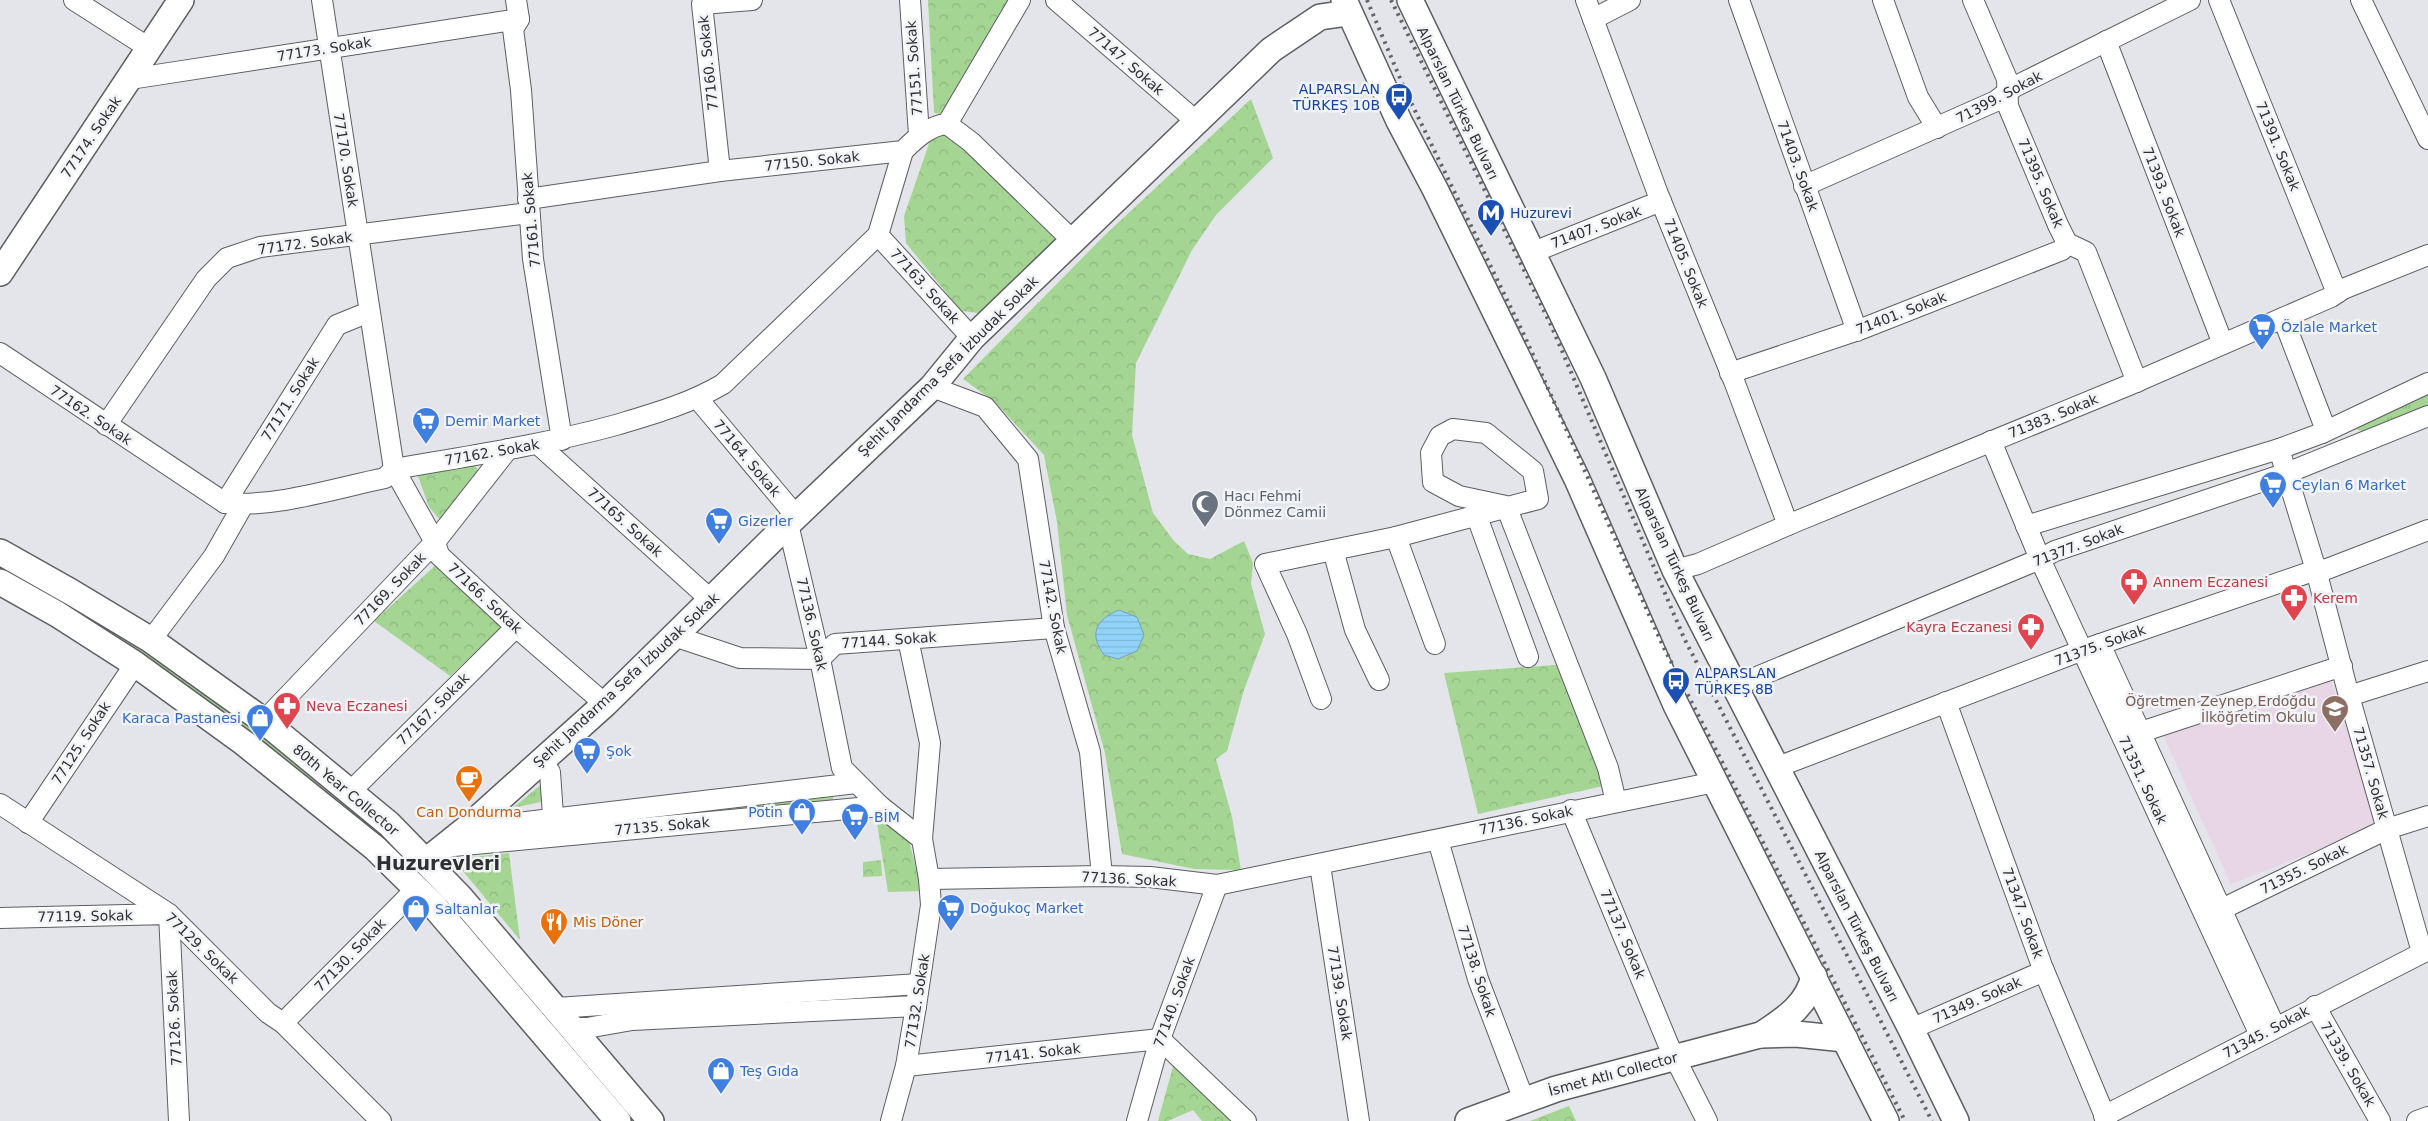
<svg xmlns="http://www.w3.org/2000/svg" width="2428" height="1121" font-family="'DejaVu Sans',sans-serif">
	<defs>
		<pattern id="grass-tufts" width="24" height="20" patternUnits="userSpaceOnUse" patternTransform="scale(1.25)"><rect width="24" height="20" fill="#a4d593"/><path d="M3 7l-1-3M5 7V3M7 7l1-3M15 17l-1-3M17 17v-4M19 17l1-3" fill="none" stroke="#8eb77f"/></pattern>
		<pattern id="park-crowns" width="20" height="18" patternUnits="userSpaceOnUse" patternTransform="scale(1.25)"><rect width="20" height="18" fill="#a4d593"/><path d="M2 6a3 3 0 1 1 6 0M12 15a3 3 0 1 1 6 0" fill="none" stroke="#8eb77f"/></pattern>
		<pattern id="water-rules" width="6" height="5" patternUnits="userSpaceOnUse" patternTransform="scale(1.25)"><rect width="6" height="5" fill="#92d4f9"/><path d="M0 2.5h6" fill="none" stroke="#7eb6d6"/></pattern>
	</defs>
	<rect width="100%" height="100%" fill="#e4e5ea"/>
	<!-- education -->
	<polygon fill="#e8d5e6" points="2331,681 2379,826 2231,884 2163,735"/>
	<!-- grass -->
	<g fill="url(#grass-tufts)">
		<polygon points="2428,395 2428,412 2374,435 2355,429"/>
		<polygon points="0,562 157,657 256,729 400,845 640,1121 631,1121 454,915 0,571"/>
		<polygon points="544,782 545,801 513,808"/>
		<polygon points="833,797 833,801 561,828 560,825"/>
	</g>
	<!-- park -->
	<g fill="url(#park-crowns)">
		<polygon points="928,0 1016,0 948,115 934,113"/>
		<polygon points="1251,99 1273,158 1216,215 1192,250 1136,363 1132,435 1153,513 1174,541 1188,554 1210,559 1244,541 1253,563 1251,584 1265,634 1244,690 1227,751 1216,759 1232,817 1241,870 1194,869 1122,854 1105,753 1067,615 1057,522 1044,455 995,402 963,379 1106,234"/>
		<polygon points="933,132 960,134 1058,239 1018,280 978,313 961,311 906,243 904,216"/>
		<polygon points="475,465 481,475 440,520 429,507 418,476"/>
		<polygon points="436,565 504,625 450,676 374,621"/>
		<polygon points="1568,664 1608,785 1478,814 1444,673"/>
		<polygon points="876,817 907,833 922,891 888,892"/>
		<polygon points="509,853 520,940 453,859"/>
		<polygon points="881,860 882,876 863,877 863,862"/>
		<polygon points="1174,1063 1235,1121 1202,1121 1193,1110 1168,1121 1158,1121"/>
		<polygon points="1569,1106 1576,1121 1530,1121"/>
	</g>
	<!-- water -->
	<path fill="url(#water-rules)" stroke="#74a2bd" d="M 1119,610 L 1137,617 L 1144,635 L 1137,651 L 1118,659 L 1104,655 C 1089,634 1095,620 1119,610 Z"/>
	<g fill="none" stroke-linecap="round" stroke-linejoin="round">
		<defs>
			<g id="minor">
				<polyline points="74,0 149,48"/>
				<polyline points="322,0 394,469 435,542 439,555 516,627 605,704"/>
				<polyline points="516,0 519,19 513,29 521,90 533,259 562,440"/>
				<polyline points="910,0 919,135"/>
				<polyline points="1056,0 1197,122"/>
				<polyline points="1586,0 1658,194 1734,381 1788,525"/>
				<polyline points="1739,0 1857,331"/>
				<polyline points="1883,0 1918,97 1937,128"/>
				<polyline points="1973,0 2007,79 2008,106 2058,225 2067,243 2086,252 2137,382"/>
				<polyline points="2219,0 2337,293"/>
				<polyline points="2361,0 2428,139"/>
				<polyline points="1593,19 1630,0"/>
				<polyline points="2106,41 2223,344"/>
				<polyline points="130,79 519,19"/>
				<polyline points="947,124 971,142 1074,242"/>
				<polyline points="720,171 702,4 752,0"/>
				<polyline points="1804,186 1996,101 2014,87 2190,0"/>
				<path d="M 528,199 L 720,171 L 903,151 C 915,139 930,125 947,124 L 1020,0"/>
				<polyline points="878,235 972,338"/>
				<polyline points="1531,253 1661,201"/>
				<polyline points="2283,318 2324,425 2322,433"/>
				<path d="M 0,353 L 225,503 C 275,508 336,488 385,478 L 394,469 C 469,456 543,445 616,425 C 653,414 689,404 723,384 L 878,235 L 903,151"/>
				<polyline points="1730,373 1864,328 2062,250 2067,243"/>
				<polyline points="932,387 985,407 1028,459 1054,628 1090,752 1102,876"/>
				<polyline points="698,399 796,516"/>
				<polyline points="106,425 206,279 227,258 260,247 529,213"/>
				<polyline points="1991,441 2040,559 2260,1035"/>
				<polyline points="538,444 711,600"/>
				<polyline points="2279,449 2316,570 2349,696 2422,952"/>
				<polyline points="225,503 337,325 369,312"/>
				<polyline points="1476,514 1528,657"/>
				<polyline points="788,524 820,659 842,768 880,806 922,839 929,879 1102,876 1150,877 1217,885 1715,782"/>
				<polyline points="2026,526 2279,449 2322,433 2428,383"/>
				<polyline points="1396,537 1435,644"/>
				<polyline points="1333,550 1355,630 1379,680"/>
				<polyline points="1675,570 1698,564 1795,522 2129,385 2331,297 2343,289 2428,255"/>
				<polyline points="674,636 740,658 820,659 835,644 1054,628"/>
				<polyline points="908,639 930,743 922,839"/>
				<polyline points="151,640 214,556 243,505"/>
				<polyline points="2100,644 2275,1027"/>
				<polyline points="1733,687 2040,559 2055,551 2287,473 2428,416"/>
				<polyline points="2349,696 2428,671"/>
				<polyline points="1321,699 1297,634 1265,564 1396,537 1538,499 1533,471 1486,433 1453,429 1440,436 1431,453 1433,482 1459,496 1506,506 1608,768 1616,802"/>
				<polyline points="1946,702 2042,966 2107,1121"/>
				<polyline points="264,721 435,542 508,449"/>
				<polyline points="2141,732 2342,666"/>
				<polyline points="540,762 550,772 554,830"/>
				<polyline points="1775,768 2083,650 2316,570 2327,569 2428,530"/>
				<polyline points="350,792 516,627"/>
				<polyline points="0,804 169,914 268,1013 283,1023 381,1121"/>
				<polyline points="1571,810 1669,1046 1707,1121"/>
				<polyline points="28,823 135,664"/>
				<polyline points="466,829 856,783"/>
				<polyline points="1438,840 1478,979 1524,1100"/>
				<polyline points="443,847 880,806"/>
				<polyline points="1320,865 1359,1121"/>
				<polyline points="2222,909 2387,829 2428,816"/>
				<polyline points="0,918 169,914 179,1121"/>
				<polyline points="2315,1006 2380,1121"/>
				<polyline points="556,1008 919,984"/>
				<polyline points="283,1023 417,888"/>
				<polyline points="572,1028 587,1028 632,1020 916,1006"/>
				<polyline points="1911,1029 2044,971"/>
				<polyline points="1160,1039 1246,1121"/>
				<polyline points="906,1066 1160,1039"/>
				<polyline points="2104,1116 2428,950"/>
				<polyline points="891,1121 906,1066 916,1006 931,905 929,879"/>
				<polyline points="1137,1121 1160,1039 1217,885"/>
				<polyline points="2417,1121 2428,1117"/>
			</g>
			<g id="major">
				<polyline points="1344,0 1399,121 1435,189 1577,479 1676,705 1886,1121"/>
				<polyline points="1410,0 1593,378 1675,570 1911,1029 1956,1121"/>
				<polyline points="0,273 181,0"/>
				<polyline points="0,552 71,592 151,640 264,721 389,824 461,898 651,1121"/>
				<polyline points="0,582 57,614 135,664 244,743 375,848 434,906 618,1121"/>
				<polyline points="426,861 466,829 605,704 788,524 932,387 972,338 1271,50 1320,17 1348,13"/>
				<path d="M 1761,1035 C 1785,1019 1807,1006 1814,976"/>
				<polyline points="1468,1121 1556,1089 1760,1035 1796,1034 1845,1039"/>
			</g>
		</defs>
		<!-- minor casing -->
		<use href="#minor" stroke="#5d5e62" stroke-width="22"/>
		<!-- major casing -->
		<use href="#major" stroke="#5d5e62" stroke-width="28"/>
		<!-- minor -->
		<use href="#minor" stroke="#fff" stroke-width="20"/>
		<!-- major -->
		<use href="#major" stroke="#fff" stroke-width="25"/>
		<!-- rail -->
		<g stroke="#636467" stroke-width="4" stroke-dasharray="2.5 5" stroke-linecap="butt">
			<polyline points="1367,0 1405,90 1525,337 1663,646 1905,1121"/>
			<polyline points="1391,0 1551,325 1684,638 1932,1121"/>
		</g>
	</g>
	<!-- icons -->
	<defs>
		<symbol id="bus-pin" viewBox="-11 -11 22 30"><path d="M0 17L-7.5 6A9.5 9.5 0 1 1 7.5 6Z" fill="#1a4fb4" stroke="#f1f3f7"/><path d="M-5-6H5V4H4V6H2V4H-2V6H-4V4H-5ZM-3.5-4V0h7V-4ZM-3.5 1.2v1.5H-2V1.2ZM2 1.2v1.5H3.5V1.2Z" fill="#fff"/></symbol>
		<symbol id="metro-pin" viewBox="-11 -11 22 30"><path d="M0 17L-7.5 6A9.5 9.5 0 1 1 7.5 6Z" fill="#1a4fb4" stroke="#f1f3f7"/><path d="M-5.5 5V-5H-3L0 0L3-5H5.5V5H3V-.5L0 4L-3-.5V5Z" fill="#fff"/></symbol>
		<symbol id="supermarket-pin" viewBox="-11 -11 22 30"><path d="M0 17L-7.5 6A9.5 9.5 0 1 1 7.5 6Z" fill="#3f7fe0" stroke="#f1f3f7"/><path d="M-6-5.5h2.5l.6 2H6L4.5 2H-2.5L-4.4-4H-6ZM-1.5 3.2a1.3 1.3 0 1 0 .1 0ZM3 3.2a1.3 1.3 0 1 0 .1 0Z" fill="#fff"/></symbol>
		<symbol id="mosque-pin" viewBox="-11 -11 22 30"><path d="M0 17L-7.5 6A9.5 9.5 0 1 1 7.5 6Z" fill="#6b7280" stroke="#f1f3f7"/><path d="M3.5-4.9A6 6 0 1 0 3.5 4.9A5 5 0 1 1 3.5-4.9Z" fill="#fff"/></symbol>
		<symbol id="pharmacy-pin" viewBox="-11 -11 22 30"><path d="M0 17L-7.5 6A9.5 9.5 0 1 1 7.5 6Z" fill="#e0444e" stroke="#f1f3f7"/><path d="M-2-6h4v4h4v4h-4v4h-4v-4h-4v-4h4Z" fill="#fff"/></symbol>
		<symbol id="school-pin" viewBox="-11 -11 22 30"><path d="M0 17L-7.5 6A9.5 9.5 0 1 1 7.5 6Z" fill="#8d6e63" stroke="#f1f3f7"/><path d="M0-5L7-2L0 1L-7-2ZM-4 1L0 2.5L4 1V4Q0 6-4 4Z" fill="#fff"/></symbol>
		<symbol id="shop-pin" viewBox="-11 -11 22 30"><path d="M0 17L-7.5 6A9.5 9.5 0 1 1 7.5 6Z" fill="#3f7fe0" stroke="#f1f3f7"/><path d="M-5-2.5h2.3a2.7 3.5 0 0 1 5.4 0H5L5.5 6h-11ZM-1.5-2.5h3a1.5 2.3 0 0 0-3 0Z" fill="#fff"/></symbol>
		<symbol id="cafe-pin" viewBox="-11 -11 22 30"><path d="M0 17L-7.5 6A9.5 9.5 0 1 1 7.5 6Z" fill="#e8710a" stroke="#f1f3f7"/><path d="M-5.5-4.5H6V0H3Q3 3.5 0 3.5H-2.5Q-5.5 3.5-5.5 0ZM3-3.2v2h1.7v-2ZM-6 4.5H4V6H-6Z" fill="#fff"/></symbol>
		<symbol id="restaurant-pin" viewBox="-11 -11 22 30"><path d="M0 17L-7.5 6A9.5 9.5 0 1 1 7.5 6Z" fill="#e8710a" stroke="#f1f3f7"/><path d="M-5-6h1v4h1v-4h1v4h1v-4h1v5L-1.5 .5V6h-2V.5L-5-1ZM5-6V6H3V1.5H1.5Q1.5-4 5-6Z" fill="#fff"/></symbol>
	</defs>
	<g fill-rule="evenodd">
		<use href="#bus-pin" x="1383" y="81" width="32" height="43"/>
		<use href="#metro-pin" x="1475" y="197" width="32" height="43"/>
		<use href="#supermarket-pin" x="2246" y="311" width="32" height="43"/>
		<use href="#supermarket-pin" x="410" y="405" width="32" height="43"/>
		<use href="#supermarket-pin" x="2257" y="469" width="32" height="43"/>
		<use href="#mosque-pin" x="1189" y="488" width="32" height="43"/>
		<use href="#supermarket-pin" x="703" y="505" width="32" height="43"/>
		<use href="#pharmacy-pin" x="2118" y="566" width="32" height="43"/>
		<use href="#pharmacy-pin" x="2278" y="582" width="32" height="43"/>
		<use href="#pharmacy-pin" x="2015" y="611" width="32" height="43"/>
		<use href="#bus-pin" x="1660" y="665" width="32" height="43"/>
		<use href="#pharmacy-pin" x="271" y="690" width="32" height="43"/>
		<use href="#school-pin" x="2319" y="693" width="32" height="43"/>
		<use href="#shop-pin" x="244" y="702" width="32" height="43"/>
		<use href="#supermarket-pin" x="571" y="735" width="32" height="43"/>
		<use href="#cafe-pin" x="453" y="763" width="32" height="43"/>
		<use href="#shop-pin" x="786" y="796" width="32" height="43"/>
		<use href="#supermarket-pin" x="839" y="801" width="32" height="43"/>
		<use href="#supermarket-pin" x="935" y="892" width="32" height="43"/>
		<use href="#shop-pin" x="400" y="893" width="32" height="43"/>
		<use href="#restaurant-pin" x="538" y="906" width="32" height="43"/>
		<use href="#shop-pin" x="705" y="1055" width="32" height="43"/>
	</g>
	<g text-anchor="middle" dominant-baseline="central" stroke-width="5" stroke-linejoin="round" paint-order="stroke">
		<!-- street labels -->
		<g font-size="14" fill="#2e2f30" stroke="#f1f3f7">
			<text transform="translate(324 49) rotate(-9)">77173. Sokak</text>
			<text transform="translate(1126 61) rotate(41)">77147. Sokak</text>
			<text transform="translate(708 63) rotate(-96)">77160. Sokak</text>
			<text transform="translate(914 68) rotate(-94)">77151. Sokak</text>
			<text transform="translate(1999 97) rotate(-28)">71399. Sokak</text>
			<text transform="translate(1458 103) rotate(64)">Alparslan Türkeş Bulvarı</text>
			<text transform="translate(91 137) rotate(-56)">77174. Sokak</text>
			<text transform="translate(2278 146) rotate(68)">71391. Sokak</text>
			<text transform="translate(346 160) rotate(81)">77170. Sokak</text>
			<text transform="translate(812 161) rotate(-6)">77150. Sokak</text>
			<text transform="translate(1798 166) rotate(70)">71403. Sokak</text>
			<text transform="translate(2041 183) rotate(67)">71395. Sokak</text>
			<text transform="translate(2164 192) rotate(69)">71393. Sokak</text>
			<text transform="translate(531 220) rotate(-95)">77161. Sokak</text>
			<text transform="translate(1596 227) rotate(-21)">71407. Sokak</text>
			<text transform="translate(305 243) rotate(-8)">77172. Sokak</text>
			<text transform="translate(1686 263) rotate(68)">71405. Sokak</text>
			<text transform="translate(925 286) rotate(48)">77163. Sokak</text>
			<text transform="translate(1901 313) rotate(-21)">71401. Sokak</text>
			<text transform="translate(948 366) rotate(-45)">Şehit Jandarma Sefa İzbudak Sokak</text>
			<text transform="translate(290 399) rotate(-58)">77171. Sokak</text>
			<text transform="translate(91 415) rotate(34)">77162. Sokak</text>
			<text transform="translate(2053 416) rotate(-22)">71383. Sokak</text>
			<text transform="translate(492 452) rotate(-10)">77162. Sokak</text>
			<text transform="translate(747 458) rotate(50)">77164. Sokak</text>
			<text transform="translate(625 522) rotate(42)">77165. Sokak</text>
			<text transform="translate(2078 545) rotate(-21)">71377. Sokak</text>
			<text transform="translate(1675 564) rotate(65)">Alparslan Türkeş Bulvarı</text>
			<text transform="translate(390 589) rotate(-46)">77169. Sokak</text>
			<text transform="translate(485 598) rotate(43)">77166. Sokak</text>
			<text transform="translate(1053 607) rotate(79)">77142. Sokak</text>
			<text transform="translate(812 624) rotate(77)">77136. Sokak</text>
			<text transform="translate(889 640) rotate(-4)">77144. Sokak</text>
			<text transform="translate(2100 645) rotate(-20)">71375. Sokak</text>
			<text transform="translate(626 680) rotate(-43)">Şehit Jandarma Sefa İzbudak Sokak</text>
			<text transform="translate(433 709) rotate(-45)">77167. Sokak</text>
			<text transform="translate(81 743) rotate(-57)">77125. Sokak</text>
			<text transform="translate(2371 773) rotate(74)">71357. Sokak</text>
			<text transform="translate(2143 780) rotate(65)">71351. Sokak</text>
			<text transform="translate(346 790) rotate(40)">80th Year Collector</text>
			<text transform="translate(1526 820) rotate(-12)">77136. Sokak</text>
			<text transform="translate(662 826) rotate(-5)">77135. Sokak</text>
			<text transform="translate(2304 869) rotate(-26)">71355. Sokak</text>
			<text transform="translate(1129 879) rotate(3)">77136. Sokak</text>
			<text transform="translate(2023 913) rotate(70)">71347. Sokak</text>
			<text transform="translate(85 916) rotate(-1)">77119. Sokak</text>
			<text transform="translate(1857 926) rotate(63)">Alparslan Türkeş Bulvarı</text>
			<text transform="translate(1623 934) rotate(67)">77137. Sokak</text>
			<text transform="translate(202 948) rotate(44)">77129. Sokak</text>
			<text transform="translate(350 955) rotate(-46)">77130. Sokak</text>
			<text transform="translate(1477 971) rotate(72)">77138. Sokak</text>
			<text transform="translate(1340 993) rotate(81)">77139. Sokak</text>
			<text transform="translate(1977 1000) rotate(-24)">71349. Sokak</text>
			<text transform="translate(917 1001) rotate(-81)">77132. Sokak</text>
			<text transform="translate(1174 1002) rotate(-70)">77140. Sokak</text>
			<text transform="translate(174 1018) rotate(-93)">77126. Sokak</text>
			<text transform="translate(2266 1032) rotate(-28)">71345. Sokak</text>
			<text transform="translate(1033 1053) rotate(-6)">77141. Sokak</text>
			<text transform="translate(2348 1064) rotate(60)">71339. Sokak</text>
			<text transform="translate(1613 1074) rotate(-15)">İsmet Atlı Collector</text>
		</g>
		<!-- transit labels -->
		<g font-size="14" fill="#164399" stroke="#f1f3f7" text-anchor="start">
			<text x="1380" y="89" text-anchor="end">ALPARSLAN<tspan x="1380" dy="16">TÜRKEŞ 10B</tspan></text>
			<text x="1510" y="213">Huzurevi</text>
			<text x="1695" y="673">ALPARSLAN<tspan x="1695" dy="16">TÜRKEŞ 8B</tspan></text>
		</g>
		<!-- shop labels -->
		<g font-size="14" fill="#366cbe" stroke="#f1f3f7" text-anchor="start">
			<text x="2281" y="327">Özlale Market</text>
			<text x="445" y="421">Demir Market</text>
			<text x="2292" y="485">Ceylan 6 Market</text>
			<text x="738" y="521">Gizerler</text>
			<text x="241" y="718" text-anchor="end">Karaca Pastanesi</text>
			<text x="606" y="751">Şok</text>
			<text x="783" y="812" text-anchor="end">Potin</text>
			<text x="874" y="817">BİM</text>
			<text x="970" y="908">Doğukoç Market</text>
			<text x="435" y="909">Saltanlar</text>
			<text x="740" y="1071">Teş Gıda</text>
		</g>
		<!-- worship labels -->
		<g font-size="14" fill="#5b616d" stroke="#f1f3f7" text-anchor="start">
			<text x="1224" y="496">Hacı Fehmi<tspan x="1224" dy="16">Dönmez Camii</tspan></text>
		</g>
		<!-- health labels -->
		<g font-size="14" fill="#be3a42" stroke="#f1f3f7" text-anchor="start">
			<text x="2153" y="582">Annem Eczanesi</text>
			<text x="2313" y="598">Kerem</text>
			<text x="2012" y="627" text-anchor="end">Kayra Eczanesi</text>
			<text x="306" y="706">Neva Eczanesi</text>
		</g>
		<!-- education labels -->
		<g font-size="14" fill="#785e54" stroke="#f1f3f7" text-anchor="end">
			<text x="2316" y="701">Öğretmen Zeynep Erdoğdu<tspan x="2316" dy="16">İlköğretim Okulu</tspan></text>
		</g>
		<!-- food labels -->
		<g font-size="14" fill="#c56008" stroke="#f1f3f7">
			<text x="469" y="812">Can Dondurma</text>
			<text x="573" y="922" text-anchor="start">Mis Döner</text>
		</g>
		<!-- district labels -->
		<g font-size="19" font-weight="bold" fill="#2e2f30" stroke="#f1f3f7">
			<text x="438" y="863">Huzurevleri</text>
		</g>
	</g>
</svg>
